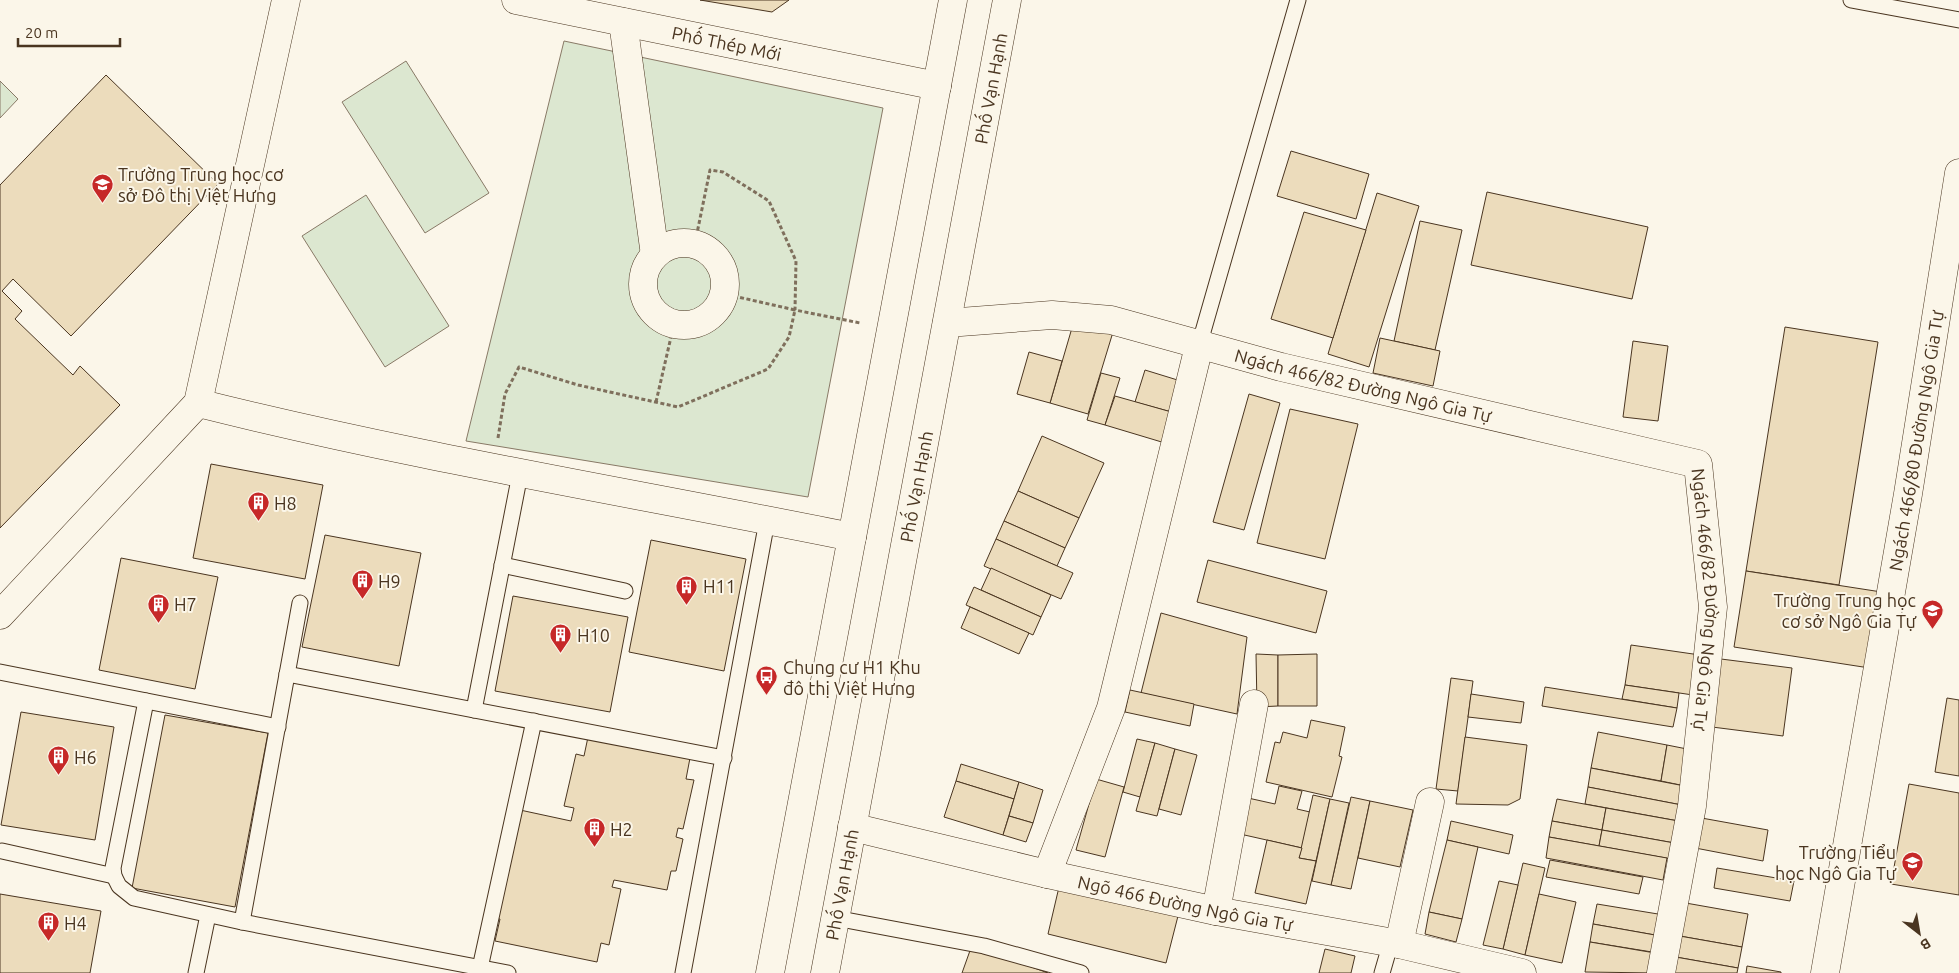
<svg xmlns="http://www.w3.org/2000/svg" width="1959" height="973" font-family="Ubuntu,sans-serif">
	<rect width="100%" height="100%" fill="#fbf6e9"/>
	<!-- green -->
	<g fill="#dce7d0" stroke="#887966">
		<polygon points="564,41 883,108 808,497 466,441"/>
		<polygon points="406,61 489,193 425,233 342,102"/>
		<polygon points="0,81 18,99 0,118"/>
		<polygon points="366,195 449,326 385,367 302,236"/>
	</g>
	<!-- building -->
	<g fill="#ecdcbc" stroke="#4a3520">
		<polygon points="700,0 789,0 772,12"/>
		<polygon points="106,75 218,184 71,336 13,279 2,291 22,311 15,319 73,375 80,366 120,405 0,528 0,185"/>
		<polygon points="1291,151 1369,174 1356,219 1277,196"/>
		<polygon points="1487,192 1648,227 1632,299 1471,265"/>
		<polygon points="1377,193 1419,206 1369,367 1328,354"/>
		<polygon points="1304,212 1366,230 1333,338 1271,319"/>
		<polygon points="1420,221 1462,230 1435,350 1394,341"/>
		<polygon points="1074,321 1113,332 1088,414 1050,403"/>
		<polygon points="1785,327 1878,342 1839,585 1746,571"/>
		<polygon points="1380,338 1440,351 1433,386 1373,373"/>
		<polygon points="1633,341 1668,346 1658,421 1623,417"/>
		<polygon points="1029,352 1062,361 1050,403 1017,394"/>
		<polygon points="1145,370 1184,382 1175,413 1135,402"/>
		<polygon points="1101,373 1120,378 1105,425 1087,420"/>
		<polygon points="1249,394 1280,403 1244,530 1213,522"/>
		<polygon points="1115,396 1175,413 1165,443 1105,425"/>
		<polygon points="1290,409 1358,424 1325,559 1257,543"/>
		<polygon points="1042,436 1104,463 1079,518 1018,491"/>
		<polygon points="211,464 323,485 305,579 193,558"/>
		<polygon points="1018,491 1079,518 1065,548 1004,521"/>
		<polygon points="1004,521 1065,548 1057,566 996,539"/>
		<polygon points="325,535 421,553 399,666 302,647"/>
		<polygon points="996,539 1073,573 1061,599 984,566"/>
		<polygon points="651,540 746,559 724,671 629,652"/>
		<polygon points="121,558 218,577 195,689 99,670"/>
		<polygon points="1208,560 1327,591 1316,633 1197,602"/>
		<polygon points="991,568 1051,595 1041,617 981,590"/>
		<polygon points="1746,571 1888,593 1876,669 1734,647"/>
		<polygon points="974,587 1041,617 1033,635 966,605"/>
		<polygon points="513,596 628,617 610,712 495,691"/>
		<polygon points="970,607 1029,633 1019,654 961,628"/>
		<polygon points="1161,613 1247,637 1237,714 1141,693"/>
		<polygon points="1631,645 1700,655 1693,695 1625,685"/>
		<polygon points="1256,654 1278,655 1278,706 1257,707"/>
		<polygon points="1317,654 1317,706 1278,706 1278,655"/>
		<polygon points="1721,659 1792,668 1783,736 1712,727"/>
		<polygon points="1451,678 1473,681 1458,791 1436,789"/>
		<polygon points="1625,685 1679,693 1677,708 1622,699"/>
		<polygon points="1545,687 1677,708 1673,727 1542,706"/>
		<polygon points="1130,690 1194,704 1190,726 1125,712"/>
		<polygon points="1471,694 1524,702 1521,723 1468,717"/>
		<polygon points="1947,698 1959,700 1959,776 1935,772"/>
		<polygon points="21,712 114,727 95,840 1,825"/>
		<polygon points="165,715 268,733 235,907 132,888"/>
		<polygon points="1311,720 1345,727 1339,756 1342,757 1332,797 1266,782 1275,742 1280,743 1283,732 1307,738"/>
		<polygon points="1598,732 1667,745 1661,781 1591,768"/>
		<polygon points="588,737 690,758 686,779 694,780 683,829 678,828 676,837 683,839 676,871 671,871 667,890 614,880 612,887 621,889 609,945 601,943 597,962 495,941 500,919 492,918 520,810 571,821 574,808 564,806 576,754 584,756"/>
		<polygon points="1465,737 1527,745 1520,799 1508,805 1456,804"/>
		<polygon points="1137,739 1155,743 1140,797 1123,792"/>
		<polygon points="1155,743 1175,749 1157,816 1136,811"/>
		<polygon points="1667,745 1697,751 1690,787 1661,781"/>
		<polygon points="1175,749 1197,755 1181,815 1159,809"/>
		<polygon points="961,764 1019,782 1014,799 956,781"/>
		<polygon points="1591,768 1690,787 1687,806 1588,787"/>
		<polygon points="1096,779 1124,787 1105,857 1076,850"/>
		<polygon points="956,781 1014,799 1003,835 944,817"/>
		<polygon points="1019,782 1043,790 1033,823 1009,816"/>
		<polygon points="1909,784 1959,793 1959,895 1891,884"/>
		<polygon points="1279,786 1302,791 1297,809 1310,812 1302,848 1240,834 1248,798 1275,804"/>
		<polygon points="1588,787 1687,806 1684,822 1585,804"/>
		<polygon points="1313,795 1330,799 1316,861 1299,858"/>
		<polygon points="1351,797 1370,801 1351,889 1331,885"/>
		<polygon points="1330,799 1349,803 1331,885 1312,881"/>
		<polygon points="1557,799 1606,808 1602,830 1552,821"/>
		<polygon points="1370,801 1413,810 1400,867 1358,858"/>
		<polygon points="1606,808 1684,822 1680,844 1602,830"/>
		<polygon points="1009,816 1033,823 1026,842 1003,835"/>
		<polygon points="1696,817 1768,830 1763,861 1690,847"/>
		<polygon points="1451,821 1513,835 1509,854 1447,840"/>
		<polygon points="1552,821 1602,830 1599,846 1549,837"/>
		<polygon points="1602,830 1680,844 1677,860 1599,846"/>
		<polygon points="1549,837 1667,858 1663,880 1546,858"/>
		<polygon points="1267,840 1302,848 1299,858 1316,861 1306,904 1255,893"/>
		<polygon points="1447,840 1478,847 1462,919 1429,912"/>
		<polygon points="1550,860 1643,877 1639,894 1546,877"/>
		<polygon points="1523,863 1545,868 1525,955 1503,949"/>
		<polygon points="1717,868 1794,881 1790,901 1714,888"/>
		<polygon points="1499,881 1518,885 1503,949 1483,945"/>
		<polygon points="1059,887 1178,916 1166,963 1048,934"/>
		<polygon points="0,894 101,911 90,973 0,973"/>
		<polygon points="1539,894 1576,902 1562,963 1525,955"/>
		<polygon points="1680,902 1748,914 1742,947 1674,935"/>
		<polygon points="1597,904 1658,914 1655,935 1593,924"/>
		<polygon points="1429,912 1462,919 1456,942 1425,934"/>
		<polygon points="1593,924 1655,935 1652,952 1590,942"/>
		<polygon points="1674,935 1742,947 1738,968 1670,956"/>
		<polygon points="1590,942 1661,954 1657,973 1585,972"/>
		<polygon points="972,945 1048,973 962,973"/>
		<polygon points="1325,949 1355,956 1351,973 1319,973"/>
		<polygon points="1670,956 1738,968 1737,973 1667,973"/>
		<polygon points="1747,966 1781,972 1781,973 1746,973"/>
	</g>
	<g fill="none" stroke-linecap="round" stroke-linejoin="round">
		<defs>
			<g id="lane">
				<polyline points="1851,0 1959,20"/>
				<polyline points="1200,342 1298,0"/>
				<polyline points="502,565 625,591"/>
				<polyline points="0,672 278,727"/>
				<polyline points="287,674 724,758"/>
				<polyline points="146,701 113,868 114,876 119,886 134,898 242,922 508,973"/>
				<polyline points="474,710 520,474"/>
				<polyline points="2,851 114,876"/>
				<polyline points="835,918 984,946 1081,973"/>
				<polyline points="242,922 300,603"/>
				<polyline points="480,968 534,721"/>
				<polyline points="196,973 208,915"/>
				<polyline points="683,973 767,521"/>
				<polyline points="1382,973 1391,942"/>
			</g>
			<g id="street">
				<polyline points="623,22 655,255"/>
				<circle cx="684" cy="284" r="41"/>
				<path id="s1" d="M 947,323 L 1052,315 L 1111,320 L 1281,367 L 1698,464 L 1713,607 L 1692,806 L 1661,973"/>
				<path d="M 198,403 C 414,457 634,493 852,537"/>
				<polyline points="0,615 198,403 286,0"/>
				<path id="s2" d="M 852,827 L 1047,874 L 1216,911 L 1399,944 L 1522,973"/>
				<polyline points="1047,874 1111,708 1200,342"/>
				<polyline points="1216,911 1254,704"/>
				<polyline points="1399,944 1430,802"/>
				<path id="s3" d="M 1825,973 L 1908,494 L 1959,173"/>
			</g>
			<g id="secondary">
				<path id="s4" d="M 516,0 L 937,86"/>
				<polyline points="770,973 953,0"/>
				<path id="s5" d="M 825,973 L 1007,0"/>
			</g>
		</defs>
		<!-- lane casing -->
		<use href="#lane" stroke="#4a3520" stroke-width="17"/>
		<!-- street casing -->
		<use href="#street" stroke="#4a3520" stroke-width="29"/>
		<!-- secondary casing -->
		<use href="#secondary" stroke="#4a3520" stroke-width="29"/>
		<!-- path -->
		<g stroke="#7f6f5c" stroke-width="3" stroke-dasharray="4 2.5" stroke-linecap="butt">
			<polyline points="695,243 710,170 723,172 769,201 796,261 795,310 860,323"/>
			<polyline points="656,402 674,324"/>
			<polyline points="498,438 505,394 519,367 578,385 678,407 768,369 789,337 795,310 725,294"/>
		</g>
		<!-- lane -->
		<use href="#lane" stroke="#fbf6e9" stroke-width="15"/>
		<!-- street -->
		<use href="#street" stroke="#fbf6e9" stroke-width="28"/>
		<!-- secondary -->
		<use href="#secondary" stroke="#fbf6e9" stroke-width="28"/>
	</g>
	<!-- icons -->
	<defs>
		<symbol id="school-pin" viewBox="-11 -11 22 30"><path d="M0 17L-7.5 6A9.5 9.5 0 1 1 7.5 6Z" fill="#c62828" stroke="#fbf6e9"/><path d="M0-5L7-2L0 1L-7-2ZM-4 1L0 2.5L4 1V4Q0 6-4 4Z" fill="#fff"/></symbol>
		<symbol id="building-pin" viewBox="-11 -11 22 30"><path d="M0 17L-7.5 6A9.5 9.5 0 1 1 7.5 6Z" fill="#c62828" stroke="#fbf6e9"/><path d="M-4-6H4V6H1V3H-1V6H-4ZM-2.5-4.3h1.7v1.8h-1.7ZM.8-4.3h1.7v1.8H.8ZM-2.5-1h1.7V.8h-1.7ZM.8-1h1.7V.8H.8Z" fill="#fff"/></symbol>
		<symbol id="bus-pin" viewBox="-11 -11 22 30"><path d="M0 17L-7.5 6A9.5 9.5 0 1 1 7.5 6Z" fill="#c62828" stroke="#fbf6e9"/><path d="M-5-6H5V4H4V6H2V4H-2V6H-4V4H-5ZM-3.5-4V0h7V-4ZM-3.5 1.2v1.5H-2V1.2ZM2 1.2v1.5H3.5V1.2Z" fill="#fff"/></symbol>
	</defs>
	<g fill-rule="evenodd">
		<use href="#school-pin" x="90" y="172" width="25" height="34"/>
		<use href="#building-pin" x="246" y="490" width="25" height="34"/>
		<use href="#building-pin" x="350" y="568" width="25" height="34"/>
		<use href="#building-pin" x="674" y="574" width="25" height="34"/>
		<use href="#building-pin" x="146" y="592" width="25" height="34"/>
		<use href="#school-pin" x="1920" y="598" width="25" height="34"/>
		<use href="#building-pin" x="548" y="622" width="25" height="34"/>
		<use href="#bus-pin" x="754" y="664" width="25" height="34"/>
		<use href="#building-pin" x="46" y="744" width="25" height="34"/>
		<use href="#building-pin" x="582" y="816" width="25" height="34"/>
		<use href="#school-pin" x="1900" y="850" width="25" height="34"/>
		<use href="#building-pin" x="36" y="910" width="25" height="34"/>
	</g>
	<g text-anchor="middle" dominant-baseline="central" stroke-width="4" stroke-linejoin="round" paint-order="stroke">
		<!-- street labels -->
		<g font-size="18" fill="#4a3520" stroke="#fbf6e9">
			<text stroke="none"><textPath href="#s4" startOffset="215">Phố Thép Mới</textPath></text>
			<text stroke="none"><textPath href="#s5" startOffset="900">Phố Vạn Hạnh</textPath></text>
			<text stroke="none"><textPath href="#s1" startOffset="425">Ngách 466/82 Đường Ngô Gia Tự</textPath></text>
			<text stroke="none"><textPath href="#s3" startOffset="540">Ngách 466/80 Đường Ngô Gia Tự</textPath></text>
			<text stroke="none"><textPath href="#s5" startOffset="495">Phố Vạn Hạnh</textPath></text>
			<text stroke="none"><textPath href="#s1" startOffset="905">Ngách 466/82 Đường Ngô Gia Tự</textPath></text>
			<text stroke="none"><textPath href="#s5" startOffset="90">Phố Vạn Hạnh</textPath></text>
			<text stroke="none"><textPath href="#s2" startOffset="342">Ngõ 466 Đường Ngô Gia Tự</textPath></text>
		</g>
		<!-- poi labels -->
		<g font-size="18" fill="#4a3520" stroke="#fbf6e9" text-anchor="start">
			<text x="118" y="174">Trường Trung học cơ<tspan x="118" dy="21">sở Đô thị Việt Hưng</tspan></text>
			<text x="274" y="503">H8</text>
			<text x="378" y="581">H9</text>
			<text x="703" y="586">H11</text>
			<text x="1916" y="600" text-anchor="end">Trường Trung học<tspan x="1916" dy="21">cơ sở Ngô Gia Tự</tspan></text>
			<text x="174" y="604">H7</text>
			<text x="577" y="635">H10</text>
			<text x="783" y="667">Chung cư H1 Khu<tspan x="783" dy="21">đô thị Việt Hưng</tspan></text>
			<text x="74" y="757">H6</text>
			<text x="610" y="829">H2</text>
			<text x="1896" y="852" text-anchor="end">Trường Tiểu<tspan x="1896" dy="21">học Ngô Gia Tự</tspan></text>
			<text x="64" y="923">H4</text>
		</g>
	</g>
	<!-- north arrow -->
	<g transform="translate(1919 933) rotate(149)" stroke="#fbf6e9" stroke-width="4" paint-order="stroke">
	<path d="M0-4L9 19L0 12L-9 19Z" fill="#4a3520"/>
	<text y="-8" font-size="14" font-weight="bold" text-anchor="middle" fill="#4a3520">B</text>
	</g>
	<!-- scale -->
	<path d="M18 38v8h102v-8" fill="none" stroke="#4a3520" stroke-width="2.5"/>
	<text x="25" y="38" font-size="15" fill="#4a3520" stroke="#fbf6e9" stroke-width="4" paint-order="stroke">20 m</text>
</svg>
